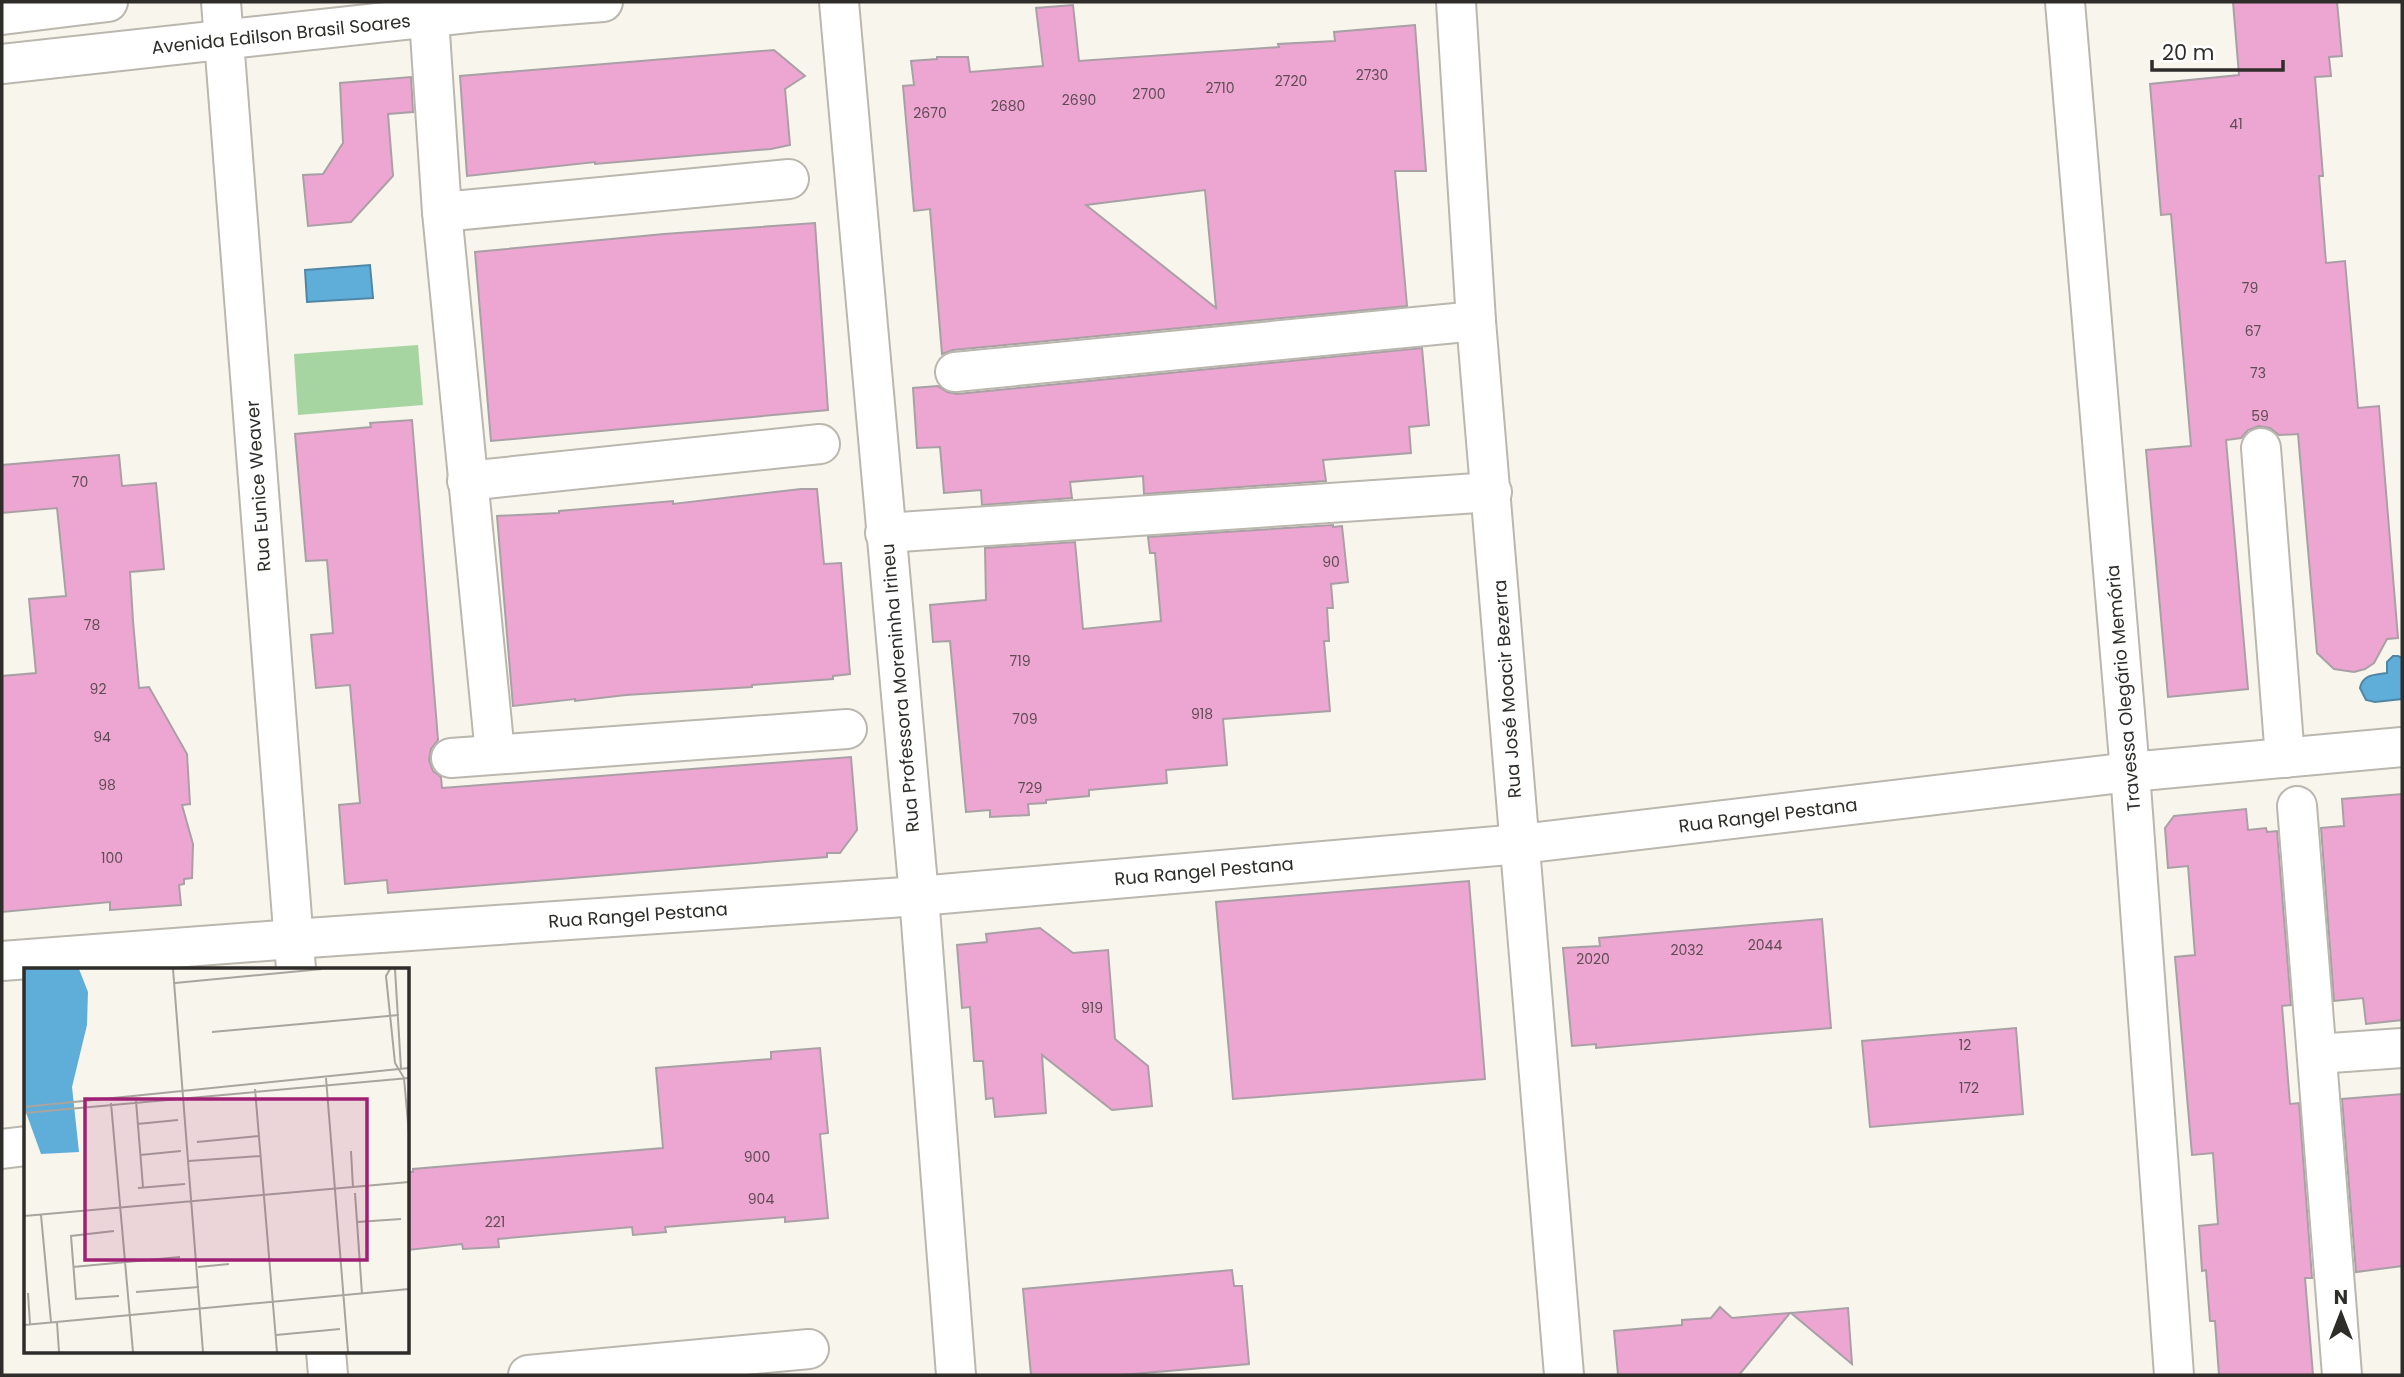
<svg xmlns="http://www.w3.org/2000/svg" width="2404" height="1377" font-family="Poppins,sans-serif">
	<rect width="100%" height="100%" fill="#f8f5ec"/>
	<!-- grass -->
	<polygon fill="#a6d5a2" points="418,345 423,405 298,415 294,354"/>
	<!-- water -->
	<g fill="#5faeda" stroke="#5087a5" stroke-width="2">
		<polygon points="370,265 373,298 307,302 305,270"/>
		<path d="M 2398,656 L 2402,658 L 2402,699 L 2375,702 L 2366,700 L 2360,688 C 2363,674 2375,675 2387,673 L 2387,662 L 2393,656 Z"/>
	</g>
	<!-- building -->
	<g fill="#eda6d2" stroke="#a9a0a5" stroke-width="2" fill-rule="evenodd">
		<polygon points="2233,2 2337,2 2342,56 2329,57 2331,76 2315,77 2323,176 2319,176 2326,263 2345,261 2358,408 2379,406 2398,638 2387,639 2374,663 2365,669 2354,672 2334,669 2317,653 2298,434 2279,435 2270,428 2259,426 2248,430 2241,438 2226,440 2248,689 2168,697 2146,450 2191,446 2171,214 2161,215 2150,84 2239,75"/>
		<path d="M 1073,5 L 1079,61 L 1279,47 L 1278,44 L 1335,41 L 1334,32 L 1415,25 L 1426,171 L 1395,171 L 1407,306 L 953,350 L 942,354 L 930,209 L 914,211 L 903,86 L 914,85 L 911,61 L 937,59 L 937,57 L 968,57 L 970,72 L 1043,66 L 1036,8 ZM 1205,190 L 1216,308 L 1086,205 Z"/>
		<polygon points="774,50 805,76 785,89 790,145 771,149 595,164 595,162 467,176 460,76"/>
		<polygon points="411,77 413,112 388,114 393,176 351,222 308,226 303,175 323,174 343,143 340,83"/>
		<polygon points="815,223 828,410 491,441 475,252 664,234"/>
		<polygon points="1422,348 1429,425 1409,427 1411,453 1323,460 1326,481 1144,494 1143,476 1070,482 1072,498 982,505 981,490 944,493 940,447 917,448 913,388 938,386 947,392 957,394"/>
		<polygon points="412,420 438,740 431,749 429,760 433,771 441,777 442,788 851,757 857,830 840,853 827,853 827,857 388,893 387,880 345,884 339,805 360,803 350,685 316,688 311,635 333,633 327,560 306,561 295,434 371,427 370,423"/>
		<polygon points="119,455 122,486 156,483 164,569 130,572 133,621 139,688 149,687 187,754 190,804 182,805 193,844 192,878 184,879 184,884 179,885 181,905 110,910 110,902 2,912 2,676 36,673 29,599 66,596 57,508 2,513 2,465"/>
		<polygon points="801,489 817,489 824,564 841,563 850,674 833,676 833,679 752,685 752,687 626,695 575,701 575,699 513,706 497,516 559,513 559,511 673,501 673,504"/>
		<polygon points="1333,525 1333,527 1342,526 1348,582 1331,584 1333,608 1327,608 1329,641 1324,641 1330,711 1223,719 1227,765 1166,770 1167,783 1089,790 1089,796 1046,800 1046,803 1028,804 1029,815 990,817 990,810 966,812 950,641 933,642 930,605 986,600 985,548 1075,542 1083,629 1161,621 1155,553 1150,553 1148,537"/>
		<polygon points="2402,794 2402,1020 2366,1024 2363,998 2334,1001 2321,828 2344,826 2342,799"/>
		<polygon points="2246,809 2248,830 2266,828 2267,832 2277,831 2291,1005 2282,1006 2290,1104 2299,1103 2312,1278 2305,1278 2313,1375 2219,1375 2215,1321 2210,1321 2206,1270 2202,1271 2199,1226 2218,1224 2213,1153 2192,1155 2175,957 2195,955 2188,866 2168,868 2165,828 2174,816"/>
		<polygon points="1469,881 1485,1079 1233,1099 1216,902"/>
		<polygon points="1822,919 1831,1028 1596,1048 1596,1044 1572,1046 1563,948 1600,946 1599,938"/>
		<polygon points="1040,928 1073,953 1108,950 1115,1039 1148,1066 1152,1106 1112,1110 1042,1055 1046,1113 995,1117 993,1098 986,1099 983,1061 974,1061 970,1007 962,1008 957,945 987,942 986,934"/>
		<polygon points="2016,1028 2023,1114 1870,1127 1862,1041"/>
		<polygon points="820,1048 828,1133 820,1134 828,1218 785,1222 785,1217 665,1227 666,1232 633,1235 632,1227 498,1239 499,1247 463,1249 462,1244 408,1250 408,1172 413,1172 413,1169 663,1148 656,1068 771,1059 771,1052"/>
		<polygon points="2402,1094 2402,1266 2356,1272 2342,1099"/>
		<polygon points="1232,1270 1234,1286 1242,1286 1249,1364 1121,1375 1031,1375 1023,1289"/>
		<polygon points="1720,1307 1732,1318 1790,1313 1739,1375 1618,1375 1614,1331 1682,1325 1682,1320 1711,1318"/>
		<polygon points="1848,1308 1852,1364 1791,1313"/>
	</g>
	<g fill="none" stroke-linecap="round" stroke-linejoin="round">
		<defs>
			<g id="minor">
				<polyline points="221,2 296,969"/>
				<polyline points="839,2 919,896 956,1375"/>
				<polyline points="1456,2 1476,321 1564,1375"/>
				<polyline points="2065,2 2130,772 2174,1375"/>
				<polyline points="429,18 442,212 495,754"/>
				<polyline points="442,212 789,179"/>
				<polyline points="955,372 1476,321"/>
				<polyline points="2261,448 2285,758"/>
				<polyline points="467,481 820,444"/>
				<polyline points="885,533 1492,492"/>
				<polyline points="451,758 847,729"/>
				<polyline points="2297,806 2342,1375"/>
				<polyline points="2,961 293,939 919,896 1520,844 2130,772 2402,747"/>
				<polyline points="2317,1054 2402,1048"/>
				<polyline points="2,1149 26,1146"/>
				<polyline points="326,1351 328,1375"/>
				<polyline points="528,1375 809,1349"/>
			</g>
			<g id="secondary">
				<polyline points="2,15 108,2"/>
				<polyline points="2,64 477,12 603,2"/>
			</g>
		</defs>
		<!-- minor casing -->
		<use href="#minor" stroke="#bab7af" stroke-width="42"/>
		<!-- secondary casing -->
		<use href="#secondary" stroke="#bab7af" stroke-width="42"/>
		<!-- minor -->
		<use href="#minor" stroke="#fff" stroke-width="38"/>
		<!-- secondary -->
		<use href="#secondary" stroke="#fff" stroke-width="38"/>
	</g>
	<g text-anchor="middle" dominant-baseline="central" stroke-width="5" stroke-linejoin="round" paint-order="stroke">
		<!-- number labels -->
		<g font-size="14" fill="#5e4b54">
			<text x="1372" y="75">2730</text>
			<text x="1291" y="81">2720</text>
			<text x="1220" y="88">2710</text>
			<text x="1149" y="94">2700</text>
			<text x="1079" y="100">2690</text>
			<text x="1008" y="106">2680</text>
			<text x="930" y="113">2670</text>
			<text x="2236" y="124">41</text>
			<text x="2250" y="288">79</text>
			<text x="2253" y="331">67</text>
			<text x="2258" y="373">73</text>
			<text x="2260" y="416">59</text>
			<text x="80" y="482">70</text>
			<text x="1331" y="562">90</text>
			<text x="92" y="625">78</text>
			<text x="1020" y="661">719</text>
			<text x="98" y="689">92</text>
			<text x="1202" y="714">918</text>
			<text x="1025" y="719">709</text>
			<text x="102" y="737">94</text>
			<text x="107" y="785">98</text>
			<text x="1030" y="788">729</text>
			<text x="112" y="858">100</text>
			<text x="1765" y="945">2044</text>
			<text x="1687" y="950">2032</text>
			<text x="1593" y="959">2020</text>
			<text x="1092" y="1008">919</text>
			<text x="1965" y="1045">12</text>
			<text x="1969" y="1088">172</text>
			<text x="757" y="1157">900</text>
			<text x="761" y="1199">904</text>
			<text x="495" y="1222">221</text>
		</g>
		<!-- street labels -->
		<g font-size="18" fill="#2e2d2a" stroke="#fff">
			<text transform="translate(281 34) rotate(-6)">Avenida Edilson Brasil Soares</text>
			<text transform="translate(258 486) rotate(-94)">Rua Eunice Weaver</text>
			<text transform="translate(900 688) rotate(-95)">Rua Professora Moreninha Irineu</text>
			<text transform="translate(2123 688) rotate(-95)">Travessa Olegário Memória</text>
			<text transform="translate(1507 689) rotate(-94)">Rua José Moacir Bezerra</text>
			<text transform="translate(1768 815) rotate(-7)">Rua Rangel Pestana</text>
			<text transform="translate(1204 871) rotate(-5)">Rua Rangel Pestana</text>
			<text transform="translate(638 915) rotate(-4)">Rua Rangel Pestana</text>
		</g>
	</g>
	<!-- overview -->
	<g transform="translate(24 968)">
		<rect width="385" height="385" fill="#f8f5ec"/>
		<path d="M 0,1 L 55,1 L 64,24 L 63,57 L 48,119 L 55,184 L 17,186 L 0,139 Z" fill="#5faeda"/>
		<path fill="none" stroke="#a7a59e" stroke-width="2" d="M 149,1 L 179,384M 366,1 L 362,8 L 371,95 L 380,110 L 385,166M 371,1 L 377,101M 151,15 L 298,1M 188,64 L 375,47M 302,110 L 324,384M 231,121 L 253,384M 112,133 L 119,219M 87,135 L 109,384M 0,139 L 385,100M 0,145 L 385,110M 113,156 L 154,152M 173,174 L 234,168M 327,183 L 329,220M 116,187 L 157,183M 165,193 L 236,188M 114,220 L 161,216M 331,225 L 338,326M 17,247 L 27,354M 0,248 L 385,214M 333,254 L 377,251M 90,263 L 47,268 L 52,331 L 95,328M 49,299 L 156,289M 174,299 L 205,296M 112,324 L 175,319M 4,325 L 6,356M 33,354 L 35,384M 0,357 L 385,321M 252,367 L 316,361"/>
		<path fill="#a02174" fill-opacity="0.15" stroke="#a02174" stroke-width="3.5" d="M 61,131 L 343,131 L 343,292 L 61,292 Z"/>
		<rect width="385" height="385" fill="none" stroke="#2e2d2a" stroke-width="3.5"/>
	</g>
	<!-- border -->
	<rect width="2404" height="1377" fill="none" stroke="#2e2d2a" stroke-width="7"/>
	<!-- north arrow -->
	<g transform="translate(2341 1314)" stroke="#ffffff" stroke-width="5" paint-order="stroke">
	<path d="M0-5L12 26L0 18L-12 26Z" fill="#2e2d2a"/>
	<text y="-10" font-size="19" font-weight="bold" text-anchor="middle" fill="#2e2d2a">N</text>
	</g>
	<!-- scale -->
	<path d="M2152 60v10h131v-10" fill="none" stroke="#2e2d2a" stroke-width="3.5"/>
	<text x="2162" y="60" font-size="21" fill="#2e2d2a" stroke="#ffffff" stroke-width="5" paint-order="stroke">20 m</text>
</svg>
